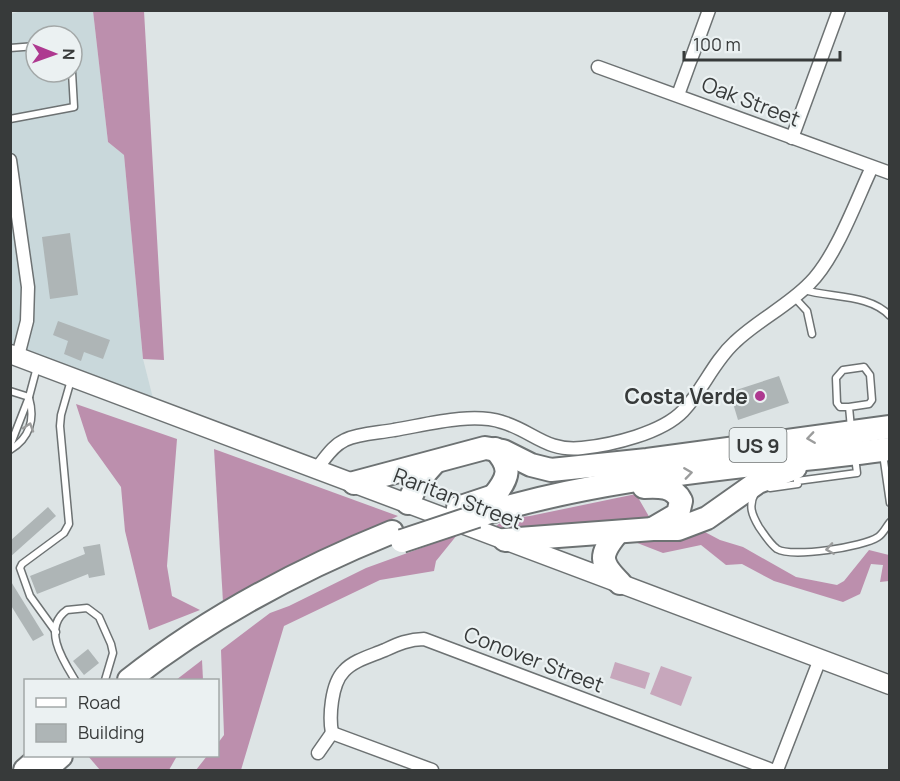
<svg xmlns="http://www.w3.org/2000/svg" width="900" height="781" font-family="Manrope,sans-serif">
	<rect width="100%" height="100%" fill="#dde4e5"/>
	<!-- built -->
	<path fill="#c9d8db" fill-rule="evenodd" d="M 26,10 L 93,11 L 108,142 L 124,155 L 143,359 L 156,410 L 11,354 L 10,14 ZM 36,36 L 72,36 L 72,72 L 36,72 Z"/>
	<!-- green -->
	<g fill="#c7a7bc">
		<polygon points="615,662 650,673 645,689 610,678"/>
		<polygon points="661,666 692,677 681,706 650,694"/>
	</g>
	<!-- forest -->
	<g fill="#bc8fad">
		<polygon points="93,11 144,11 164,360 143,359 124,155 108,142"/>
		<polygon points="76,404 177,439 167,566 172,596 200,610 149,630 125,531 121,487 88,441"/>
		<polygon points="214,449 398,516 223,602"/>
		<polygon points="636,494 651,520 516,534 496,526 506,519 530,516"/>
		<polygon points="703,531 720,540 743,547 796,577 837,585 844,581 869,550 889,555 889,581 880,582 883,565 871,564 860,594 843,602 774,581 742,564 726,565 701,545 663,553 627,539"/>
		<polygon points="457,535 436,561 434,571 380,580 284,626 241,770 196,770 207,756 218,756 218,743 224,735 221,650 270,613 289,606 366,568"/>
		<polygon points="202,660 203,680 176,680"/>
		<polygon points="88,756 177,756 169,770 100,770"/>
	</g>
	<!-- building -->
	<g fill="#aeb5b6">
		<polygon points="70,233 78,295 50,299 42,237"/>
		<polygon points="58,321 110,340 103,359 84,352 81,361 64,354 68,341 53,335"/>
		<polygon points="779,376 789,403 738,420 732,400 736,399 733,391"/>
		<polygon points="48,507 56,516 10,557 10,541"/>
		<polygon points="100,544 105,575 89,578 88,574 37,594 30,576 85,554 83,547"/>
		<polygon points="10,580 44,635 33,641 10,604"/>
		<polygon points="88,649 99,663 84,675 73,661"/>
	</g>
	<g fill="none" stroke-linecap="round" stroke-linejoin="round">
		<defs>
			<g id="lane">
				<polyline points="10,48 36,46"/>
				<polyline points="10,119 74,107 72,72"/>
				<path d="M 804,290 C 831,298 870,294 890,316"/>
				<polyline points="794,297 807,311 812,334"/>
				<polyline points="10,391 29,397"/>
				<polyline points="849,407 840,407 837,403 836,378 843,370 864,367 870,375 872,400 869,404 849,407 851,428"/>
				<polyline points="10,446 29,397 37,367"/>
				<path d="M 10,450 C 30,438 35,419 29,398"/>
				<polyline points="883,454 890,503"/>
				<polyline points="770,488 798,484 797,481 857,473 855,457"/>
				<path d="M 755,493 C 748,506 752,515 759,527 C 764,534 770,544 777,549 C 792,558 863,547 878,537 C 883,534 886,527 890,522"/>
				<polyline points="56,632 30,596 20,568 22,564 64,533 69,524 60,426 61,415 71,380"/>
				<path d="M 75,680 C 64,662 41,628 67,610 L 87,608 L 99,617 L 111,644 L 113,653 L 105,680"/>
			</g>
			<g id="street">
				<polyline points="598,67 890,173"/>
				<polyline points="678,95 709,10"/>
				<polyline points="792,138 839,10"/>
				<polyline points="10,160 28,287 27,321 18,356"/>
				<path d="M 316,469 C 325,459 332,446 345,440 C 359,433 378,433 394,430 C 425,425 471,412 502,422 C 533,431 546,452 582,448 C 612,445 662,433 683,411 C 703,390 713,362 735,342 C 758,320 788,306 810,283 C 836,257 856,201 872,167"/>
				<path d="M 332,733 C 329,717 331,684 344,671 C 354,660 371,656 385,650 C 398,644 409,639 424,639 L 772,770"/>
				<polyline points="332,733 432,770"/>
				<polyline points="318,753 332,733"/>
				<polyline points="777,770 820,659"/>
			</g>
			<polyline id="secondary" points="10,354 890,685"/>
			<g id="highway">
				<polyline points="354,483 485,448 503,451 531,465 551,470 647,460 890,427"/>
				<path d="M 644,487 C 659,486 674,486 681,501 L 678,514 L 654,528"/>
				<path d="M 494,496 C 509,477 512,468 495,449"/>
				<polyline points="408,503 419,480 435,462"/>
				<polyline points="458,508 494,496"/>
				<path d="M 477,516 C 611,474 751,467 890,449"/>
				<path d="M 618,532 C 599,555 599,562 620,583"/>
				<polyline points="505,540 653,529 678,529 707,518 758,482 795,468"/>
				<path d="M 129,680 C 208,618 298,570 392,532"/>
				<polyline points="25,770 41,756"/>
				<polyline points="45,770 61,756"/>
			</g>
		</defs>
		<!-- lane casing -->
		<use href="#lane" stroke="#6d7273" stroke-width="9"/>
		<!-- street casing -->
		<use href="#street" stroke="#6d7273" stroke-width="15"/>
		<!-- secondary casing -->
		<use href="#secondary" stroke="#6d7273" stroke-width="21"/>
		<!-- highway casing -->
		<use href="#highway" stroke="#6d7273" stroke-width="26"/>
		<!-- lane -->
		<use href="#lane" stroke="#fff" stroke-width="6"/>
		<!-- street -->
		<use href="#street" stroke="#fff" stroke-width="12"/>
		<!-- secondary -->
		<use href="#secondary" stroke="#fff" stroke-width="18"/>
		<!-- highway -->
		<use href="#highway" stroke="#fff" stroke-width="22"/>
		<defs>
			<polyline id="highway-bridge" points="402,541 477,516"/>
		</defs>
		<!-- highway-bridge casing -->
		<use href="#highway-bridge" stroke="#6d7273" stroke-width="26" stroke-linecap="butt"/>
		<!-- highway-bridge -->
		<use href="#highway-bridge" stroke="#fff" stroke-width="22"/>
	</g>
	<!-- one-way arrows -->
	<defs><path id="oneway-chevron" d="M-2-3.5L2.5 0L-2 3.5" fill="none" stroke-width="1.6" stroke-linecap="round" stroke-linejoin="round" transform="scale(1.5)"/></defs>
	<g stroke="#9b9c9c">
		<use href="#oneway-chevron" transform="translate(29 427) rotate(-72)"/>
		<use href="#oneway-chevron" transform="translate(811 438) rotate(172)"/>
		<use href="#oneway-chevron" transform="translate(688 473) rotate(-8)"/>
		<use href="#oneway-chevron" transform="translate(830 549) rotate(171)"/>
	</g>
	<!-- markers -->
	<circle fill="#ae3990" stroke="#ebf1f2" stroke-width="2" cx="760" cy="396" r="6"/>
	<g text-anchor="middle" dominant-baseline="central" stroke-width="4.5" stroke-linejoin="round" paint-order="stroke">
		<!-- shield labels -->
		<rect fill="#ebf1f2" stroke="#6d7171" stroke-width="1.5" x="729.5" y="428" width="57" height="34" rx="4.5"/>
		<g font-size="20" font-weight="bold" fill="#373a3a">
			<text x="758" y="445">US 9</text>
		</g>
		<!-- street labels -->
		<g font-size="21" fill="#373a3a" stroke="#ebf1f2">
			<text transform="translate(751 101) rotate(21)">Oak Street</text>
			<text transform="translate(458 498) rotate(21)">Raritan Street</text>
			<text transform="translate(534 659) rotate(21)">Conover Street</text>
		</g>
		<!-- poi labels -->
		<g font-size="21" font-weight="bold" fill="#373a3a" stroke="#ebf1f2" text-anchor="end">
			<text x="748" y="396">Costa Verde</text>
		</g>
	</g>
	<!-- border -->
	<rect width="900" height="781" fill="none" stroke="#373a3a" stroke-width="24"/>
	<!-- legend -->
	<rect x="24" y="679" width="195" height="78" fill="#ebf1f2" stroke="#a3a8a8" stroke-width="1.5"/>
	<rect x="36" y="698" width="30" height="9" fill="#ffffff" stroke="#a3a8a8" stroke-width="1.5"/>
	<text x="78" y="709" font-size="18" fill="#373a3a">Road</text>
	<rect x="36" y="724" width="30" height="18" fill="#aeb5b6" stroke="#a3a8a8" stroke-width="1.5"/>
	<text x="78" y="739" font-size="18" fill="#373a3a">Building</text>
	<!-- north arrow -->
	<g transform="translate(54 54) rotate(91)"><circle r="28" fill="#ebf1f2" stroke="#a3a8a8" stroke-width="1.5"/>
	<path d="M0-4.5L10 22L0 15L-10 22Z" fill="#ae3990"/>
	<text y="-9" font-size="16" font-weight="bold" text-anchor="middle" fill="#373a3a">N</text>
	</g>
	<!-- scale -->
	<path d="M684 51v9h156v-9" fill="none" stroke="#373a3a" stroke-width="3"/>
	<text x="693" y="51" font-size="18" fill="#373a3a" stroke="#ebf1f2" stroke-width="4.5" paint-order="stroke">100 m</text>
</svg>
